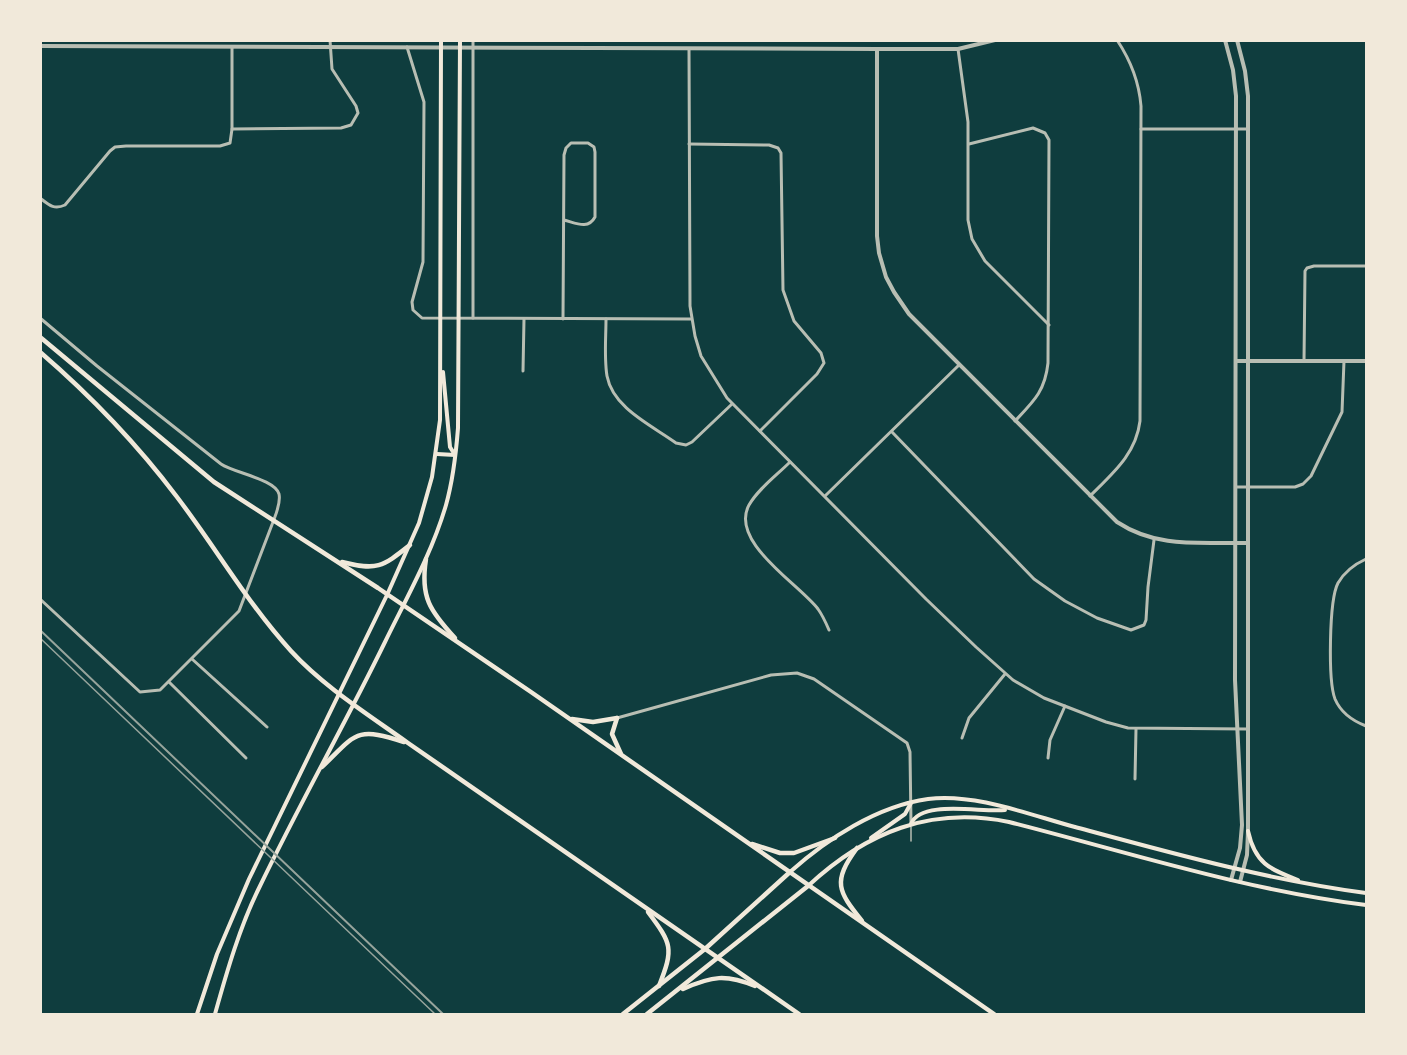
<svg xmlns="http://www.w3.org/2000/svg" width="1407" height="1055" font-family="Raleway,sans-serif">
	<rect width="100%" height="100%" fill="#0f3d3e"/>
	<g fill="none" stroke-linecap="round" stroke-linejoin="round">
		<!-- service -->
		<polyline stroke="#b8beb3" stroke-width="1.5" points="911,827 911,841"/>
		<!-- minor -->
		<g stroke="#b8beb3" stroke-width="3">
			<polyline points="407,47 424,102 423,262 412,302 413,310 422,318 691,319"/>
			<polyline points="689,49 690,306 695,336 701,356 727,398 926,599 976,647 1013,680 1044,698 1106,722 1128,728 1247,729"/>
			<polyline points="958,49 968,122 968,220 972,239 985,261 1049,325"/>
			<polyline points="232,129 341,128 351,125 358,113 356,106 332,69 330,40"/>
			<polyline points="1141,129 1247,129"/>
			<polyline points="689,144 769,145 778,148 781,153 783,290 794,321 821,353 824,363 817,374 760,431"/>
			<path d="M 969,144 L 1033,128 L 1045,133 L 1049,140 L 1048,363 C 1045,391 1034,401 1015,421"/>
			<path d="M 40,198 C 49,205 54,210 65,205 L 110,151 L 115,147 L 126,146 L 220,146 L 230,143 L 232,129 L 232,47"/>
			<path d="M 40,318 L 97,366 L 221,464 C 234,473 275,479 279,494 C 281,503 276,514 273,522 L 239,611 L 160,690 L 140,692 L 40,599"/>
			<polyline points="473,318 473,40"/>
			<path d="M 563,319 L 564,155 L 566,148 L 571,143 L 588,143 L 594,147 L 595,152 L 595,217 C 588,230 576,223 564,220"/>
			<path d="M 606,319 C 606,337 604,358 607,376 C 613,408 651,425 676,443 L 686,445 L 692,442 L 732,404"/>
			<polyline points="1304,361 1305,271 1307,268 1314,266 1366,266"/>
			<polyline points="523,371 524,319"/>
			<polyline points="892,432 1034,579 1065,601 1097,618 1131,630 1144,625 1146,620 1148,587 1154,540"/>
			<path d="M 790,462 C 777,475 758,489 749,505 C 729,542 799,584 818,609 C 823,616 826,623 829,630"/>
			<polyline points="1236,487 1295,487 1303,484 1311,476 1342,412 1344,361"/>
			<polyline points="825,496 959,365"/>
			<path d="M 1090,496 C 1113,473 1136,454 1140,421 L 1141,106 C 1139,81 1131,61 1117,40"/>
			<path d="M 1366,559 C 1355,564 1345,571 1338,583 C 1329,600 1328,681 1335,699 C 1341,713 1353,721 1366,726"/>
			<polyline points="192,659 267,727"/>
			<polyline points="169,682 246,758"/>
			<polyline points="617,718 771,675 797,673 814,679 907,743 910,752 911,824"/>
			<polyline points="962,738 969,718 1005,674"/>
			<polyline points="1048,758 1050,740 1065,706"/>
			<polyline points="1135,779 1136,729"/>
		</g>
		<!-- tertiary -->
		<g stroke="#b8beb3" stroke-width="4">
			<polyline points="1225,40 1233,70 1236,96 1235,680 1242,825 1240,848 1231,880"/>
			<polyline points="1237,40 1245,71 1248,96 1248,831 1247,855 1240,882"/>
			<polyline points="40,46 877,49 958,49 995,40"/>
			<path d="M 877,49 L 877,236 L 879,253 L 886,277 L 894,292 L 909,314 L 1117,522 C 1158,549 1201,542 1247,543"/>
			<polyline points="1236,361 1366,361"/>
		</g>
		<!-- secondary -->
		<g stroke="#f1e9da" stroke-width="4">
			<polyline points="443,372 450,447 455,455"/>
			<polyline points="437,454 455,455"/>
			<path d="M 911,824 C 921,799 983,813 1005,810"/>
			<path d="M 1248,831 C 1255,863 1269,869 1298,880"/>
			<polyline points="871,838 905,814 911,803"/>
			<path d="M 790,872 C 827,839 877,806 928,799 C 975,793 1030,815 1075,827 C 1171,853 1268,880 1366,893"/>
			<path d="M 808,886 C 866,832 931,806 1009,822 C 1127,852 1245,890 1366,905"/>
			<polyline points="197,1014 217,954 249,879 387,595 419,523 432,477 440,420 441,40"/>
			<path d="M 215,1014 C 227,971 240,926 260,886 C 300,803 345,724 385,642 C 407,597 432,553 446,505 C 453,480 456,454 458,428 L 460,40"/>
		</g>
		<!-- primary -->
		<g stroke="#f1e9da" stroke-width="4.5">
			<polyline points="40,337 214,482 378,588 531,692 994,1014"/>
			<path d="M 40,352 C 91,396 137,444 177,497 C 216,548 248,604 291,651 C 324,687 369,715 408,743 L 799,1014"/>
			<path d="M 426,559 C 420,597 430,611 455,638"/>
			<path d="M 342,562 C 377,571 382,567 410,545"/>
			<polyline points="617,718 612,734 621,754"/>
			<polyline points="572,719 593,722 617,718"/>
			<path d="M 322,767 C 356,734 355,726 404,742"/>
			<polyline points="752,844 780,853 794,853 835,838"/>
			<path d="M 857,848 C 832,882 838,891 862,921"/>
			<path d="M 648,912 C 672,944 674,948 659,986"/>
			<path d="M 683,989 C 712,976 726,974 755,986"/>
			<polyline points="623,1014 705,949 790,872"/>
			<polyline points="647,1014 808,886"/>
		</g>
		<!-- tram -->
		<polyline stroke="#97a49c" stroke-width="1.5" points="40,638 435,1014"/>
		<!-- rail -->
		<polyline stroke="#97a49c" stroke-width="2" points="40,630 443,1014"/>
	</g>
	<!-- border -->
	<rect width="1407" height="1055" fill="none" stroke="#f1e9da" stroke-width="84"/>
</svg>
